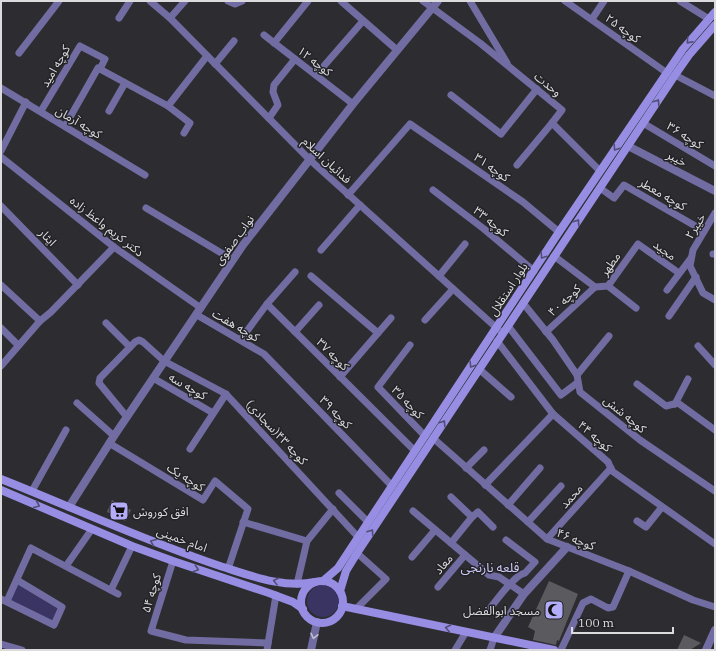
<svg xmlns="http://www.w3.org/2000/svg" width="716" height="651" font-family="'IBM Plex Serif','Noto Sans Arabic',serif">
	<rect width="100%" height="100%" fill="#2d2d31"/>
	<!-- green -->
	<g fill="#3a3462">
		<polygon points="17,580 62,607 54,625 10,602"/>
		<circle cx="323" cy="601" r="16"/>
	</g>
	<!-- building -->
	<g fill="#5b5b5f">
		<polygon points="112,500 131,510 125,521 107,512"/>
		<polygon points="549,581 578,594 559,641 557,640 556,645 533,640 535,631 528,627"/>
		<polygon points="684,635 701,643 690,650 677,650"/>
	</g>
	<g fill="none" stroke-linecap="round" stroke-linejoin="round">
		<!-- minor -->
		<g stroke="#716ca1" stroke-width="7">
			<polyline points="150,1 170,18 310,160 500,331"/>
			<polyline points="228,1 235,4 242,1"/>
			<polyline points="341,1 397,50"/>
			<polyline points="423,1 480,43 562,110 552,123 600,171"/>
			<polyline points="470,1 507,63"/>
			<polyline points="565,1 667,73"/>
			<polyline points="680,1 709,19"/>
			<polyline points="119,18 130,1"/>
			<polyline points="170,18 185,1"/>
			<polyline points="592,19 604,1"/>
			<polyline points="264,35 353,104"/>
			<polyline points="274,43 308,1"/>
			<polyline points="19,53 59,1"/>
			<polyline points="215,64 234,41"/>
			<polyline points="316,75 363,21"/>
			<polyline points="675,75 715,96"/>
			<polyline points="1,88 145,175"/>
			<polyline points="451,95 501,134 537,89"/>
			<polyline points="168,106 207,56"/>
			<polyline points="41,111 80,46 105,59 100,69"/>
			<polyline points="109,111 125,83"/>
			<polyline points="269,118 278,105 273,92 274,85 295,59"/>
			<polyline points="643,123 715,166"/>
			<polyline points="65,126 98,68 168,106 190,123 184,133"/>
			<polyline points="1,151 26,102"/>
			<polyline points="1,157 114,247 201,308"/>
			<polyline points="517,165 552,123"/>
			<polyline points="600,188 614,198 624,185 704,231"/>
			<polyline points="433,190 484,229 534,271"/>
			<polyline points="348,195 410,124 523,202 559,232"/>
			<polyline points="1,206 78,285"/>
			<polyline points="146,208 233,260"/>
			<polyline points="715,213 693,250 690,266 703,293 715,300"/>
			<polyline points="321,250 360,205"/>
			<polyline points="713,254 715,254"/>
			<polyline points="311,276 378,333"/>
			<polyline points="439,276 465,244"/>
			<polyline points="1,285 40,321"/>
			<polyline points="608,286 636,308"/>
			<polyline points="595,287 608,286 638,244 679,273"/>
			<polyline points="667,290 691,258"/>
			<polyline points="523,303 553,340 577,375 580,392 640,440 715,491"/>
			<polyline points="267,304 295,272"/>
			<polyline points="197,315 264,354 392,486"/>
			<polyline points="669,316 696,277"/>
			<polyline points="425,320 453,289"/>
			<polyline points="106,323 130,347"/>
			<polyline points="508,326 561,395 577,383"/>
			<polyline points="1,328 18,345"/>
			<polyline points="295,332 319,305"/>
			<polyline points="546,332 595,287 554,256"/>
			<polyline points="241,339 267,304 415,451"/>
			<polyline points="497,341 553,414 608,462 612,471 715,544"/>
			<polyline points="410,345 378,387 425,436"/>
			<polyline points="698,346 715,365"/>
			<polyline points="1,366 40,321 51,312 114,247"/>
			<polyline points="479,369 511,397"/>
			<polyline points="577,375 609,336"/>
			<polyline points="340,377 391,318"/>
			<polyline points="153,378 213,413"/>
			<polyline points="637,384 666,406 678,403 715,430"/>
			<polyline points="77,403 114,436"/>
			<polyline points="675,404 688,379"/>
			<polyline points="127,417 99,383 100,378 135,342 139,340 143,342 164,361 226,394 358,537"/>
			<polyline points="433,438 547,539 629,571 693,600 715,607"/>
			<polyline points="109,443 203,500 215,481 248,509 228,569"/>
			<polyline points="190,449 226,394"/>
			<polyline points="466,468 484,450"/>
			<polyline points="485,485 553,414"/>
			<polyline points="32,491 66,430"/>
			<polyline points="339,493 368,522"/>
			<polyline points="508,505 540,468"/>
			<polyline points="413,511 489,575 499,577 524,594"/>
			<polyline points="472,517 478,512 493,527"/>
			<polyline points="637,521 646,527 662,507"/>
			<polyline points="243,522 307,541"/>
			<polyline points="528,522 561,486"/>
			<polyline points="547,539 611,468"/>
			<polyline points="451,543 472,517 451,497"/>
			<polyline points="412,557 435,530"/>
			<polyline points="173,561 151,631 186,640 268,643"/>
			<polyline points="66,566 92,529"/>
			<polyline points="297,584 307,541 333,509"/>
			<polyline points="438,587 465,555"/>
			<polyline points="111,590 132,546"/>
			<polyline points="1,599 54,625 62,607 17,580"/>
			<polyline points="7,601 31,548 118,594"/>
			<polyline points="356,609 386,579 357,553"/>
			<path d="M 488,611 C 496,601 514,575 525,573 L 535,562 L 506,540"/>
			<polyline points="1,644 22,650"/>
			<polyline points="267,650 276,595"/>
			<polyline points="455,650 466,632"/>
			<polyline points="490,650 494,638"/>
			<polyline points="561,650 583,603 591,599 608,608 613,607 629,571"/>
		</g>
		<!-- tertiary -->
		<g stroke="#716ca1" stroke-width="8">
			<polyline points="628,146 715,191"/>
			<polyline points="69,507 114,436 243,245 353,104 438,1"/>
			<polyline points="494,638 524,594 567,547"/>
			<polyline points="311,650 317,622"/>
			<polyline points="706,650 715,630"/>
		</g>
		<!-- secondary -->
		<g stroke="#978ee4" stroke-width="8">
			<path d="M 1,479 C 74,508 145,541 220,566 C 249,575 284,589 315,582"/>
			<polyline points="1,490 132,546 173,561 269,593 293,602 303,609"/>
			<polyline points="323,581 338,568 559,232 683,49 715,12"/>
			<circle cx="322" cy="602" r="21"/>
			<polyline points="340,591 346,571 359,550 675,75 689,55 715,25"/>
			<polyline points="342,606 554,650"/>
		</g>
	</g>
	<!-- one-way arrows -->
	<defs><path id="oneway-chevron" d="M-2-3.5L2.5 0L-2 3.5" fill="none" stroke-width="1.6" stroke-linecap="round" stroke-linejoin="round"/></defs>
	<g stroke="#514e73">
		<use href="#oneway-chevron" transform="translate(689 41) rotate(131)"/>
		<use href="#oneway-chevron" transform="translate(657 102) rotate(-56)"/>
		<use href="#oneway-chevron" transform="translate(616 148) rotate(124)"/>
		<use href="#oneway-chevron" transform="translate(577 222) rotate(-56)"/>
		<use href="#oneway-chevron" transform="translate(543 256) rotate(123)"/>
		<use href="#oneway-chevron" transform="translate(472 365) rotate(123)"/>
		<use href="#oneway-chevron" transform="translate(443 423) rotate(-57)"/>
		<use href="#oneway-chevron" transform="translate(37 505) rotate(23)"/>
		<use href="#oneway-chevron" transform="translate(371 532) rotate(-56)"/>
		<use href="#oneway-chevron" transform="translate(153 542) rotate(-158)"/>
		<use href="#oneway-chevron" transform="translate(196 569) rotate(18)"/>
		<use href="#oneway-chevron" transform="translate(276 581) rotate(-166)"/>
		<use href="#oneway-chevron" transform="translate(448 628) rotate(-168)"/>
	</g>
	<use stroke="#c0bfcf" href="#oneway-chevron" transform="translate(314 636) rotate(103)"/>
	<!-- icons -->
	<defs>
		<symbol id="supermarket-square" viewBox="-11 -11 22 22"><rect x="-9" y="-9" width="18" height="18" rx="4" fill="#b3adf9" stroke="#232327"/><path d="M-6-5.5h2.5l.6 2H6L4.5 2H-2.5L-4.4-4H-6ZM-1.5 3.2a1.3 1.3 0 1 0 .1 0ZM3 3.2a1.3 1.3 0 1 0 .1 0Z" fill="#111"/></symbol>
		<symbol id="mosque-square" viewBox="-11 -11 22 22"><rect x="-9" y="-9" width="18" height="18" rx="4" fill="#b3adf9" stroke="#232327"/><path d="M3.5-4.9A6 6 0 1 0 3.5 4.9A5 5 0 1 1 3.5-4.9Z" fill="#111"/></symbol>
	</defs>
	<g fill-rule="evenodd">
		<use href="#supermarket-square" x="108" y="500" width="22" height="22"/>
		<use href="#mosque-square" x="543" y="599" width="22" height="22"/>
	</g>
	<g text-anchor="middle" dominant-baseline="central" stroke-width="3" stroke-linejoin="round" paint-order="stroke">
		<!-- street labels -->
		<g font-size="12" fill="#dbdbde" stroke="#232327">
			<text transform="translate(623 28) rotate(36)">کوچه ۲۵</text>
			<text transform="translate(315 61) rotate(38)">کوچه ۱۲</text>
			<text transform="translate(55 66) rotate(-60)">کوچه امید</text>
			<text transform="translate(548 84) rotate(39)">وحدت</text>
			<text transform="translate(79 122) rotate(31)">کوچه آرمان</text>
			<text transform="translate(685 135) rotate(32)">کوچه ۳۶</text>
			<text transform="translate(677 158) rotate(27)">خیبر</text>
			<text transform="translate(327 160) rotate(43)">فدائیان اسلام</text>
			<text transform="translate(492 167) rotate(35)">کوچه ۳۱</text>
			<text transform="translate(663 194) rotate(30)">کوچه معطر</text>
			<text transform="translate(491 221) rotate(39)">کوچه ۳۳</text>
			<text transform="translate(107 226) rotate(38)">دکتر کریم واعظ زاده</text>
			<text transform="translate(695 226) rotate(-59)">خیبر۲</text>
			<text transform="translate(48 237) rotate(46)">ایثار</text>
			<text transform="translate(234 240) rotate(-54)">نواب صفوی</text>
			<text transform="translate(665 250) rotate(36)">مجید</text>
			<text transform="translate(610 264) rotate(-55)">مطهر</text>
			<text transform="translate(508 289) rotate(-57)">بلوار استقلال</text>
			<text transform="translate(564 300) rotate(-43)">کوچه ۴۰</text>
			<text transform="translate(236 325) rotate(30)">کوچه هفت</text>
			<text transform="translate(333 354) rotate(45)">کوچه ۳۷</text>
			<text transform="translate(188 386) rotate(30)">کوچه سه</text>
			<text transform="translate(408 402) rotate(46)">کوچه ۳۵</text>
			<text transform="translate(336 412) rotate(46)">کوچه ۳۹</text>
			<text transform="translate(625 414) rotate(39)">کوچه شش</text>
			<text transform="translate(277 432) rotate(47)">کوچه ۴۳(سجادی)</text>
			<text transform="translate(595 436) rotate(41)">کوچه ۴۴</text>
			<text transform="translate(186 477) rotate(32)">کوچه یک</text>
			<text transform="translate(571 496) rotate(-48)">محمد</text>
			<text transform="translate(182 539) rotate(20)">امام خمینی</text>
			<text transform="translate(576 539) rotate(21)">کوچه ۴۶</text>
			<text transform="translate(443 564) rotate(-50)">معاد</text>
			<text transform="translate(151 593) rotate(-73)">کوچه ۵۴</text>
		</g>
		<!-- poi labels -->
		<g font-size="12" fill="#dbdbde" stroke="#232327" text-anchor="start">
			<text x="133" y="511">افق کوروش</text>
			<text x="540" y="610" text-anchor="end">مسجد ابوالفضل</text>
		</g>
		<!-- neighbourhood labels -->
		<g font-size="13" fill="#cdcbf6" stroke="#232327">
			<text x="490" y="567">قلعه نارنجی</text>
		</g>
	</g>
	<!-- border -->
	<rect width="716" height="651" fill="none" stroke="#dbdbde" stroke-width="4"/>
	<!-- scale -->
	<path d="M572 627v6h101v-6" fill="none" stroke="#dbdbde" stroke-width="2"/>
	<text x="578" y="627" font-size="12" fill="#dbdbde" stroke="#232327" stroke-width="3" paint-order="stroke">100 m</text>
</svg>
